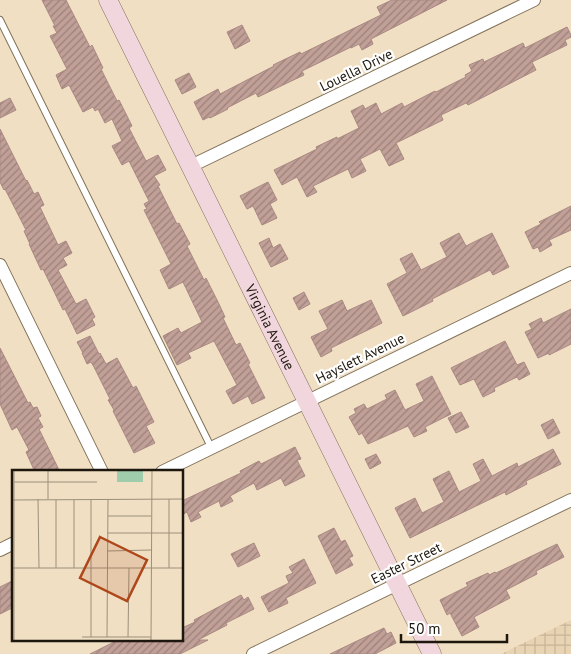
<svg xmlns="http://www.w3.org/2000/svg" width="571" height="654" font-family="'PT Sans',sans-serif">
	<defs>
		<pattern id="industrial-grid" width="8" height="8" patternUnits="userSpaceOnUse" patternTransform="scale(1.25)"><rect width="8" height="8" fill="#e8d3b2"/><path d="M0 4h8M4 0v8" fill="none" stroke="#c7b498"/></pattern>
		<pattern id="building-hatch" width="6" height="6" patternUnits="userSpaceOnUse" patternTransform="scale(1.25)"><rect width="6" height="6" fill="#c1a098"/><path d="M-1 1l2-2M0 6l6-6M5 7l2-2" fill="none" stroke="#9c817a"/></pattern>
	</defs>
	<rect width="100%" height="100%" fill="#f0dfc3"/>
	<!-- industrial -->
	<polygon fill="url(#industrial-grid)" points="571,620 571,654 501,654"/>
	<!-- building -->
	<g fill="url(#building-hatch)" stroke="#a98982">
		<polygon points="42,0 66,0 90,47 92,45 103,68 101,69 117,101 119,100 132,126 129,128 146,161 158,155 166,170 154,176 160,185 158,186 177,224 179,223 190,244 187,246 204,280 206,278 219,304 225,317 223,318 236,345 240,343 250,363 248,364 265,398 252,404 248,396 233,404 226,391 237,385 214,341 188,353 191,358 177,365 163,336 178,328 181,333 202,322 183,282 169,289 160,270 171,264 144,210 147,209 144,204 149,201 129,161 122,165 112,146 122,141 112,119 105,123 98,109 95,111 93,107 83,112 69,85 62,89 56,75 67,69 50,36 57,33 53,26 55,26"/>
		<polygon points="392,0 447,0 371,39 373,44 362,50 359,44 351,48 351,47 302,71 304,75 283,85 258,97 256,93 227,108 228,109 210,118 209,117 203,120 194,102 218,89 220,94 274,66 273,65 300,52 301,54 381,15 377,7"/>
		<polygon points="242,25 250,41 235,49 227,32"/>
		<polygon points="567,27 571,35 571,37 565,40 567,45 532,62 536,70 468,105 466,103 441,115 443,120 396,143 404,159 389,166 380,149 360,159 366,171 352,178 348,169 313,186 317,192 307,197 297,177 282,185 274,170 317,149 316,147 337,137 337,139 359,128 351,111 363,105 365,109 376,103 381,114 402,103 404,107 435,91 436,92 466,77 465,75 472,71 469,65 483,59 484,62 523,43 525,48"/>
		<polygon points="189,73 196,87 182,94 175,80"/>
		<polygon points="10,98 16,110 0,118 0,103"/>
		<polygon points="0,129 26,181 27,180 34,194 38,192 44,205 40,207 58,245 66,241 72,253 63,258 67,265 58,270 76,304 86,299 95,317 92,319 95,325 77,334 65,309 63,310 43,269 41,270 29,244 30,244 24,231 26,230 5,189 4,190 0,182"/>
		<polygon points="268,182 277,200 270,204 277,218 262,225 253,206 247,209 240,196"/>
		<polygon points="571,206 571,230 549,240 552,245 540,252 538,247 533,249 525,232 541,224 539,222"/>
		<polygon points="459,233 466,246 492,233 509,267 493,275 490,270 432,299 433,301 403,316 387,284 407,273 400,259 412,253 421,270 447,257 440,243"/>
		<polygon points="269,238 273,248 280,244 288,259 271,267 259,243"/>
		<polygon points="304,292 310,304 299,310 293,298"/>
		<polygon points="342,300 347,311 371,300 382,323 331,348 332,351 321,357 311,337 328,329 319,311"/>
		<polygon points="571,309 571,344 549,355 549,353 538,358 525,332 532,329 529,324 541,318 543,323"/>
		<polygon points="90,336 99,354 100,353 106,364 117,358 133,388 136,386 154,422 146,426 155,443 134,453 113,411 114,410 108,400 110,399 94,367 91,362 87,364 82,353 83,353 77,342"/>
		<polygon points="505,341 517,365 524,362 530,374 519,380 517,377 494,388 495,391 483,397 474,379 460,385 451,368"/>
		<polygon points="0,348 28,403 30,402 33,408 37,407 41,416 38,418 43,427 39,429 60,472 35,472 26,452 29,450 17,427 12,430 0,404"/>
		<polygon points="432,376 451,414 425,427 427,431 414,437 408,426 368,444 362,433 359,435 349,417 356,413 354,409 364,404 367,409 387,399 385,395 395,390 405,410 424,401 416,384"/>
		<polygon points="461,412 469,427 456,433 448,418"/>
		<polygon points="553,419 560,433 548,439 541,425"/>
		<polygon points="295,447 301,459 297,460 305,476 285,486 281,478 257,490 254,483 230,496 233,501 221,507 219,501 198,512 201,517 191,522 187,512 182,515 182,501 241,473 240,471 259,461 261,464"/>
		<polygon points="553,449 561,464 526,481 527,484 506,495 505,492 410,538 395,508 415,498 422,513 444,502 433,479 449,471 459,492 481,481 473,464 483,459 492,476 517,463 518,467"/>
		<polygon points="376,454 381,463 370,469 365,459"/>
		<polygon points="334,528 341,542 345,540 353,556 349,558 353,565 336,574 318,536"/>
		<polygon points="254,543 260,556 238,567 231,554"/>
		<polygon points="557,544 564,557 536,571 537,574 506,590 510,598 474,617 479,627 462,636 450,613 447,615 440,600 468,586 466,583 488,573 489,575 495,572 496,573"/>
		<polygon points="304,559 316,583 286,598 288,603 269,612 261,597 289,583 286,576 293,573 289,567"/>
		<polygon points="14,580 14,607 0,614 0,587"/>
		<polygon points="241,595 244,600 248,597 254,609 226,623 227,625 198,640 208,640 180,654 90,654 118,640 182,640 182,628 195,622 194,620"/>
		<polygon points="384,628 387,634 391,632 396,643 375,654 330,654"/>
	</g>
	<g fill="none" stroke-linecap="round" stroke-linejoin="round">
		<defs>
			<polyline id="lane" points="0,20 211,447"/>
			<g id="street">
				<polyline points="191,166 534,0"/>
				<polyline points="0,265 102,472"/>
				<polyline points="162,472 571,273"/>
				<polyline points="0,550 14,543"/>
				<polyline points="253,654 571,500"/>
			</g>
			<g id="secondary">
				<path id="s1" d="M 108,0 L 432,654"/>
			</g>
		</defs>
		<!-- lane casing -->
		<use href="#lane" stroke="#817259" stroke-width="8"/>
		<!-- street casing -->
		<use href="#street" stroke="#817259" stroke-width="14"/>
		<!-- secondary casing -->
		<use href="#secondary" stroke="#817259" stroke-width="19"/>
		<!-- lane -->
		<use href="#lane" stroke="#fff" stroke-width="6"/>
		<!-- street -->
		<use href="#street" stroke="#fff" stroke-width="12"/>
		<!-- secondary -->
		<use href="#secondary" stroke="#f2d6de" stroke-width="18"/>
	</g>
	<g text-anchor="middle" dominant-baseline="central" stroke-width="4.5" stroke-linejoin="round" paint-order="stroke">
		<!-- street labels -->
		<g font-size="14" fill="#1d170d" stroke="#fff">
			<text transform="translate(356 70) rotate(-26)">Louella Drive</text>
			<text stroke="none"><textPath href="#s1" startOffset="365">Virginia Avenue</textPath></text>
			<text transform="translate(360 358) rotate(-26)">Hayslett Avenue</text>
			<text transform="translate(406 563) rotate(-26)">Easter Street</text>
		</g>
	</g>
	<!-- overview -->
	<g transform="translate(12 470)">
		<rect width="171" height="171" fill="#f0dfc3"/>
		<path d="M 105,0 L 131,0 L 131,12 L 105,12 Z" fill="#9fccab"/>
		<path fill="none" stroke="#9c8f7a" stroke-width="1" d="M 36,0 L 36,29M 2,12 L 85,12M 26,29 L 27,98M 0,30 L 172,29M 96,46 L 139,46M 95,63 L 172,63M 95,81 L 139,80M 0,98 L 172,98M 44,98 L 44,30M 62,98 L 62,30M 157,98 L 157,29M 70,167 L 139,167M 79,167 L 79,29M 95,167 L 96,29M 116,167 L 117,98M 2,171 L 2,0M 139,171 L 140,0"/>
		<path fill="#ae481b" fill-opacity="0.15" stroke="#ae481b" stroke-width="2.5" d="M 88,67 L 135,90 L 115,131 L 68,108 Z"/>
		<rect width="171" height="171" fill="none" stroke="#1d170d" stroke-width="2.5"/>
	</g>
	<!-- scale -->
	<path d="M401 634v8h106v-8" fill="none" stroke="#1d170d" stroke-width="2.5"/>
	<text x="408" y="634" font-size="15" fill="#1d170d" stroke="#ffffff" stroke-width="4" paint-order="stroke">50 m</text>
</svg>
